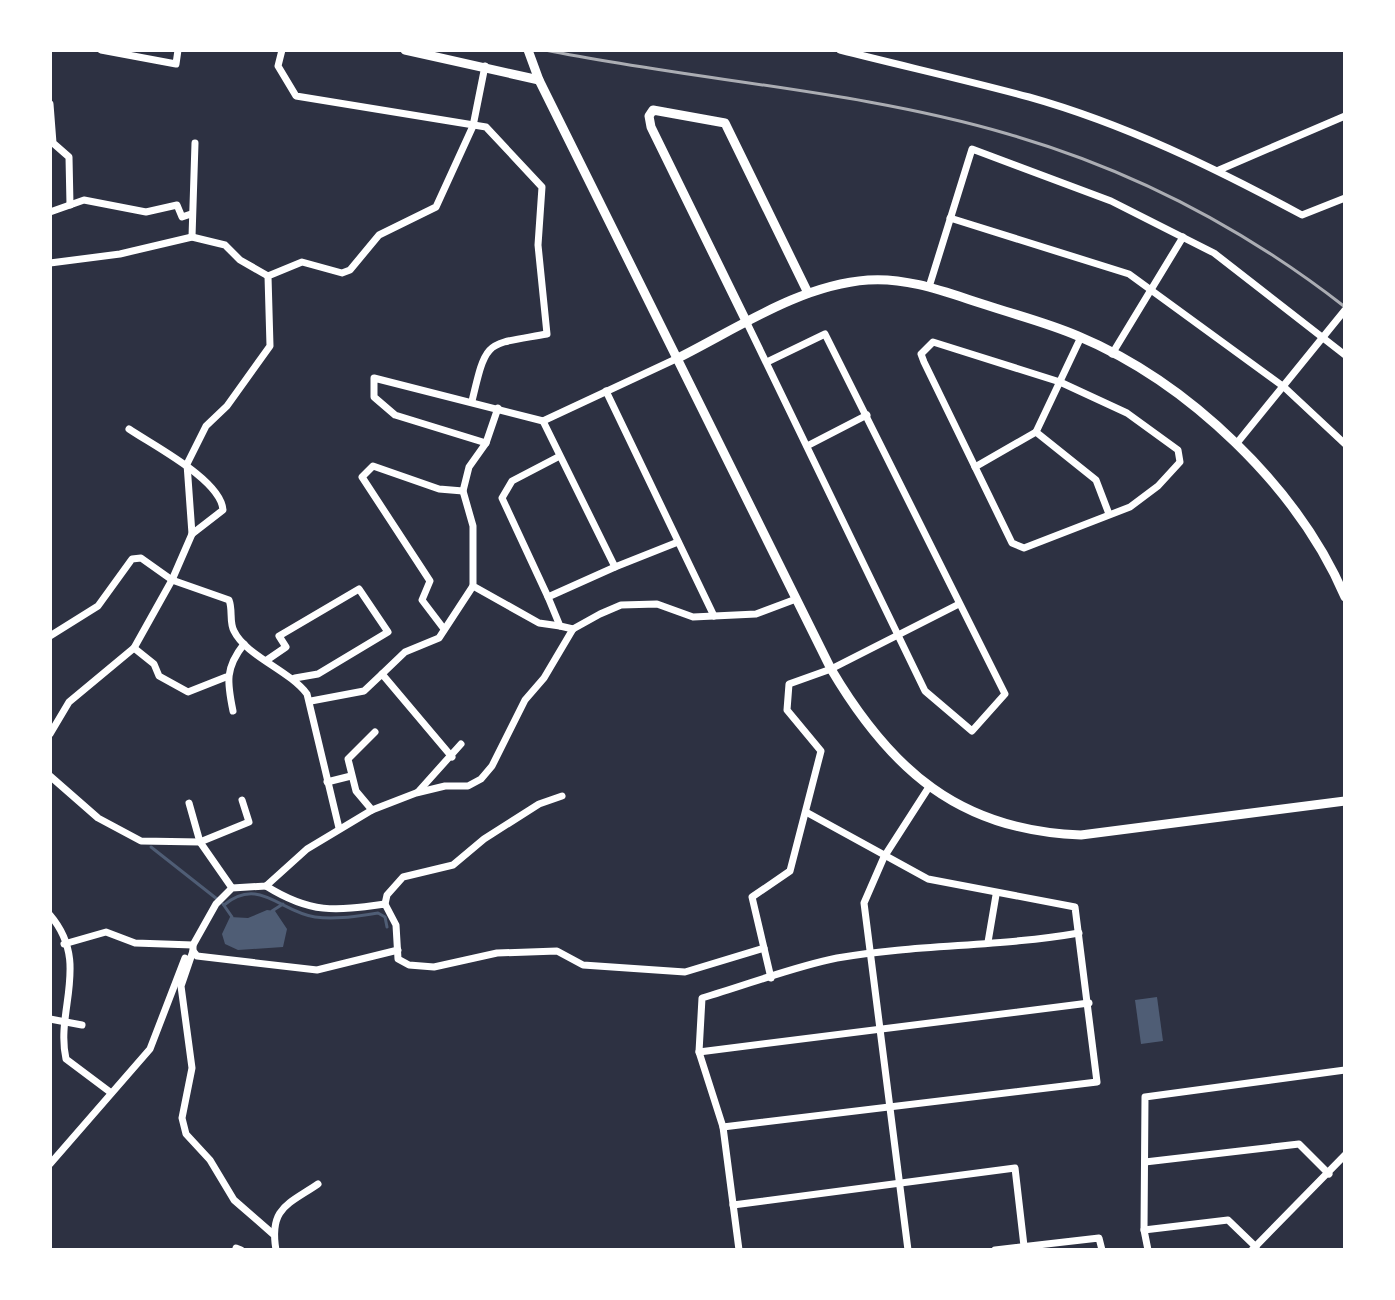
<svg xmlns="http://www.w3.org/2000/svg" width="1395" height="1300" font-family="'Times New Roman',serif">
	<rect width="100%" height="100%" fill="#2d3142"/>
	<!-- water -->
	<g fill="#4f5d75">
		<polygon points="267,910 275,911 287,929 283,947 238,950 225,944 222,934 230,917 248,918"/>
		<polygon points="1157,997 1163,1041 1141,1044 1135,1000"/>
	</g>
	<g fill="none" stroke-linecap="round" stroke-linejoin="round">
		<!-- stream -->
		<g stroke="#4f5d75" stroke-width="3">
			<polyline points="151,847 217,899"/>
			<polyline points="223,904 232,917"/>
			<path d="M 224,905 C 259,876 280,912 315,917 C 336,920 357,916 378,913 L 385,917 L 387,927"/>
			<polyline points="272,911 283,904"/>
		</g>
		<!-- minor -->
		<g stroke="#fff" stroke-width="7">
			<polyline points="101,50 176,64 178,50"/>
			<path d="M 282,50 L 278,66 L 296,96 L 486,127 L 542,187 L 538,245 L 547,334 C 485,345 487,338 472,401"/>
			<path d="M 840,50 C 903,66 966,80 1029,97 C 1125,124 1215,168 1302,215 L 1345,198"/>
			<polyline points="50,104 53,143 69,157 70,205"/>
			<polyline points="1219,170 1345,116"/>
			<polyline points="50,212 84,200 146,212 177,205 182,217 191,214"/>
			<polyline points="950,218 1129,274 1284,387 1345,444"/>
			<polyline points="192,237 195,143"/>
			<polyline points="50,263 120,254 192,237 225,245 240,260 268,276"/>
			<polyline points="929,287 972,149 1111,201 1214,253 1345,355"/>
			<polyline points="747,323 925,691 972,731 1005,694 825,334 767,362"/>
			<polyline points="1081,337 1036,432 1096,480 1109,514"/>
			<polygon points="933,342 1060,382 1127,413 1178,450 1180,462 1158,486 1130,507 1024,548 1012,543 924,362 921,354"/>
			<polyline points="1112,354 1183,237"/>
			<polyline points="606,391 714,616"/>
			<polyline points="498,408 486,443 469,467 463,491 473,526 473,586 539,623 560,626"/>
			<path d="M 129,429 C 154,446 221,480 223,510 L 192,534"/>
			<polyline points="486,443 395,415 374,397 374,378 543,421"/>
			<polyline points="1237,443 1345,310"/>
			<polyline points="807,446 867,415"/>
			<polyline points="975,467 1036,432"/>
			<polyline points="678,542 615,567 543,421 678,358"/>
			<polyline points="548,597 502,498 512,481 558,457"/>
			<polyline points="444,629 422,600 430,581 362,477 373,466 439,489 463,491"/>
			<polyline points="573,629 560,626 548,597 615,567"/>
			<path d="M 50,636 L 98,606 L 132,559 L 141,558 L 172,580 L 229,600 C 233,610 229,622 234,631 C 246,656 289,670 307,694 L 339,828"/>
			<polyline points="134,648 154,664 159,676 188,692 226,677"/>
			<polyline points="267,660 286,647 279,636 359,589 388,632 318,674 295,678"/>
			<polyline points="382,674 405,652 439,638 473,586"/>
			<polyline points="311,701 364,691 382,674 452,757"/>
			<path d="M 233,711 C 227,682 225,668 244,644"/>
			<polyline points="50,734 69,702 134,648 172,580 192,534 187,464 206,426 227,406 270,346 268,276 302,262 342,273 350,270 379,235 436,207 473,126 485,66"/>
			<polyline points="50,776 98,818 141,841 200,842 249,822 242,800"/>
			<polyline points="327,782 351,776"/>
			<polyline points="418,792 461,744"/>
			<polyline points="189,803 200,842 232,888"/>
			<polyline points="372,810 356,791 348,759 375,732"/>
			<path d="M 266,886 C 311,914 334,911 385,904 L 396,925 L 398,959 L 409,965 L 434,967 L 497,953 L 557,951 L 583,965 L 685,972 L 764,948"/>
			<polyline points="385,904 387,895 403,877 453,865 484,839 539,804 562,796"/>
			<path d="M 50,915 C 91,963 55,1010 66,1059 L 110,1092"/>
			<polyline points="988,942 996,895"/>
			<polyline points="64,944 106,932 135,943 193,945"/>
			<polyline points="398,950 317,970 197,956 193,951 193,945 216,904 232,888 266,886 307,849 372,810 416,793 445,786 468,786 481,779 492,766 525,700 544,678 573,629 600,614 621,605 657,604 693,617 756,614 796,599"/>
			<polyline points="193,951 181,986 192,1068 182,1118 186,1134 210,1160 234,1200 273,1234"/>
			<polyline points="771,978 752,897 790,871 821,751 787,710 789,684 831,669 959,604"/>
			<polyline points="50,1019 82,1025"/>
			<polyline points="699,1052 1089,1003"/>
			<polyline points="723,1127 1097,1082 1075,907 928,879 806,812"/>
			<polyline points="1145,1162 1299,1144 1329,1174"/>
			<polyline points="50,1164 150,1049 185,958"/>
			<polyline points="733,1205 1015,1168 1024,1246"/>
			<polyline points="1144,1230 1228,1220 1256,1247"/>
			<polyline points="236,1248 241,1250"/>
			<path d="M 276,1250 C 269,1208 287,1205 318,1184"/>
			<path d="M 739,1250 L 723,1127 L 699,1052 L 702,998 C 747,985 792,967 837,958 C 917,944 999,947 1079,933"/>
			<polyline points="908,1250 864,903 884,857 929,787"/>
			<polyline points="995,1250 1099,1238 1102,1250"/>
			<polyline points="1148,1250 1144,1230 1145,1097 1345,1070"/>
			<polyline points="1252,1250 1345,1155"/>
		</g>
		<!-- tertiary -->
		<g stroke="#fff" stroke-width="9">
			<polyline points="405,50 539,80"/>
			<path d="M 528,50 L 539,80 L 831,669 C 890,769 959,831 1081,835 L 1345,801"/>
			<polyline points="747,323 651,127 649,116 653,110 725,123 808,293"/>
			<path d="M 678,358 C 738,328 800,285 868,280 C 908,277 948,293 986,305 C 1016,315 1048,323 1078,336 C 1188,382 1298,487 1345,597"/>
		</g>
		<!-- rail -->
		<path stroke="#abadb3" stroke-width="3" d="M 545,50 C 698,81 858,90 1008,134 C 1130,169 1245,229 1345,307"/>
	</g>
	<!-- border -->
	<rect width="1395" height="1300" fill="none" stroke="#ffffff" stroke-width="104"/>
</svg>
